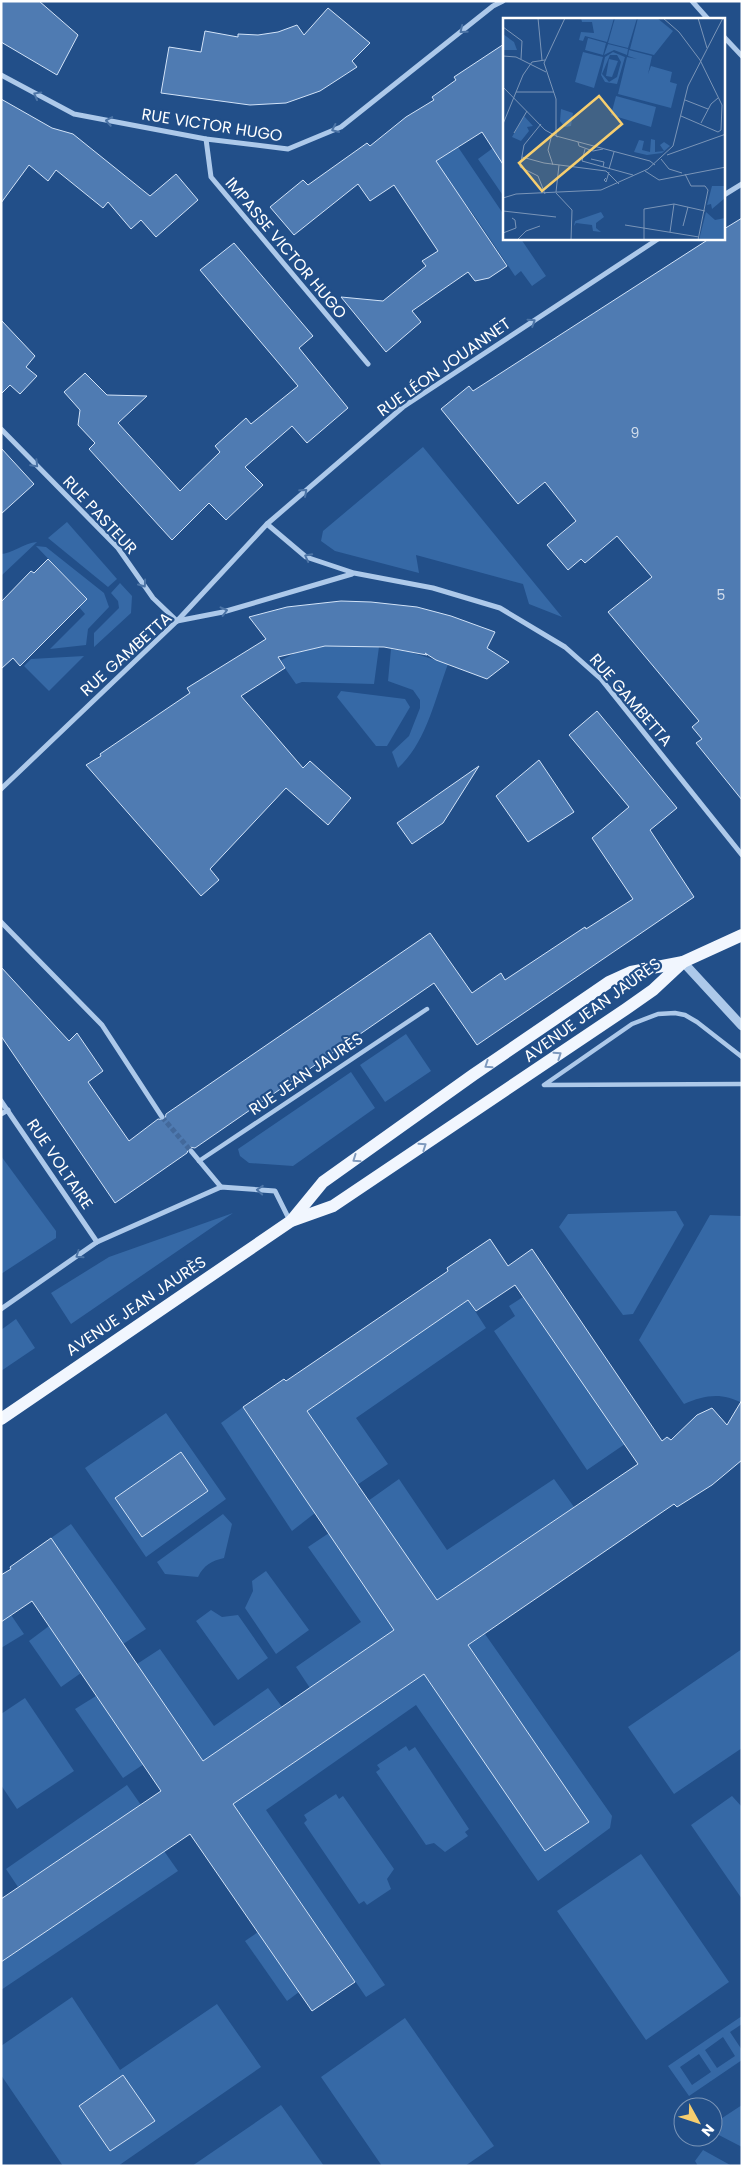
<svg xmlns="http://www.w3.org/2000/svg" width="743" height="2167" font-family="Poppins,sans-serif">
	<rect width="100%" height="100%" fill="#224f89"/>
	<!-- green -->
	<g fill="#3669a6" fill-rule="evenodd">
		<polygon points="504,140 504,197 478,159"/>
		<polygon points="458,147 504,215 504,239 521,239 546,276 532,286 521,271 515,276 476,218 435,162"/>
		<polygon points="423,447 562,617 529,604 523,584 416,555 419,573 335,551 321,541 323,531"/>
		<polygon points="67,522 117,579 108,587 48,538"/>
		<path d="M 37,542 L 1,576 L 1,554 C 11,554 24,543 37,542 Z"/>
		<polygon points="36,546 46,547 104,593 109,607 88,629 86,645 50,649 85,614 79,607 87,599"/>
		<polygon points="120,583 132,596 131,613 94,647 94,633 119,608 118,601 111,593"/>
		<polygon points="325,646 379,647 374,684 302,682 296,684 280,661 295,653"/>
		<path d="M 391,649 L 410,652 L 448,664 C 435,699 426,743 398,768 L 392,752 L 409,736 L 420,708 L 420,700 L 413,690 L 388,681 Z"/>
		<polygon points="84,656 49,691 24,666 31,659"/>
		<polygon points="341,691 405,699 410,707 387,746 376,746 337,697"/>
		<polygon points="406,1034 431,1071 385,1102 360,1065"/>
		<polygon points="351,1072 375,1108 293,1166 249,1163 240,1156 238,1149"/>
		<polygon points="1,1156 56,1231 56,1238 1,1274"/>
		<polygon points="676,1211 684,1225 633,1314 623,1315 559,1227 568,1214"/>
		<polygon points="233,1213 71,1324 51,1293 109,1257"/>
		<path d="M 710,1215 L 742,1216 L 742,1403 C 722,1392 704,1395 684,1404 L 639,1340 Z"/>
		<polygon points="523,1297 625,1444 587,1470 494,1331 515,1316 509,1306"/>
		<polygon points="468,1300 486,1328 356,1418 388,1464 357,1485 307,1411"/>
		<polygon points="16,1319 35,1348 1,1371 1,1330"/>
		<polygon points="243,1407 315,1513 292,1531 221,1423"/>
		<path d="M 166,1413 L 226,1499 L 146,1557 L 85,1468 ZM 181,1452 L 208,1491 L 142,1537 L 115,1498 Z"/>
		<polygon points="399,1479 447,1550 554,1479 574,1507 437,1600 368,1501"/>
		<path d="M 223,1514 L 232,1524 L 224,1558 C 211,1561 204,1565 198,1577 L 165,1574 L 157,1562 Z"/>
		<polygon points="71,1524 146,1629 123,1644 51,1538"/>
		<polygon points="329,1533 394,1630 310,1688 296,1667 361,1622 308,1547"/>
		<polygon points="266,1571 309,1630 276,1654 245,1608 253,1591 252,1581"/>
		<polygon points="211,1610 222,1617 238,1615 268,1658 238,1680 196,1621"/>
		<polygon points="11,1615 24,1634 1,1648 1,1622"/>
		<polygon points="49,1626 81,1673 61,1687 29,1641"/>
		<polygon points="485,1634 612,1816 610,1828 538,1881 416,1705 266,1810 385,1985 366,1997 233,1804 424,1674 546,1851 589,1822 468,1645"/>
		<polygon points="160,1649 214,1726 268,1688 282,1707 203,1761 137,1664"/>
		<polygon points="742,1649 742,1748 674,1794 628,1727"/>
		<polygon points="96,1696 144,1764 123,1778 75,1709"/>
		<polygon points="25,1698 74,1771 17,1809 1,1785 1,1714"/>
		<polygon points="406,1746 409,1751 415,1747 469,1829 465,1832 468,1836 445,1852 434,1843 426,1845 376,1772 380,1769 377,1765"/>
		<polygon points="127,1785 141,1805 18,1887 6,1869"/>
		<polygon points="336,1794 339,1799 343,1796 394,1869 387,1879 391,1889 367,1905 364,1901 359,1904 304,1823 307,1820 304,1815"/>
		<polygon points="732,1796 742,1807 742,1899 691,1825"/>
		<polygon points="164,1851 178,1871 1,1990 1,1962"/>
		<polygon points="641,1854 729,1982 646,2040 557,1911"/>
		<polygon points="258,1932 299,1992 287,2001 245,1941"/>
		<path d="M 72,1997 L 120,2070 L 217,2004 L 261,2067 L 118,2166 L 63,2166 L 1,2075 L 1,2046 ZM 123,2075 L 155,2121 L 110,2151 L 79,2107 Z"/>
		<path d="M 742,2016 L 742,2024 L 730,2032 L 742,2050 L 742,2060 L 689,2096 L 668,2066 ZM 723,2037 L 735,2056 L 717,2068 L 705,2050 ZM 699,2054 L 711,2072 L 692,2085 L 680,2067 Z"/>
		<polygon points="405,2018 494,2146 465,2166 382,2166 321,2077"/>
		<polygon points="281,2105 324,2166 192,2166"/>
		<polygon points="742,2105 742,2147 713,2132 716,2122"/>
		<polygon points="703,2150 732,2166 698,2166 695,2161"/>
	</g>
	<!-- building -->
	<g fill="#4f7bb2" stroke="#d2e3f8" fill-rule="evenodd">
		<polygon points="1,1 39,1 78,35 57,75 1,42"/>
		<polygon points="328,8 370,43 352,61 357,67 320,91 286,103 250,105 161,93 169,47 201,52 205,31 238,37 238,34 258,35 278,32 297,25 304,35"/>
		<polygon points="504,44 504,166 482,132 436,161 507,266 489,278 475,281 468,272 442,290 412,311 421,322 386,352 341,297 383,301 426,266 422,261 438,251 394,185 370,201 358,184 294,235 270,207 303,180 308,185 367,143 370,146 406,117 434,100 432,97 456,80 454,77"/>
		<polygon points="1,99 52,128 73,134 150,196 176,174 198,200 156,237 141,220 131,229 108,202 103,208 56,170 48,181 29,165 1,203"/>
		<polygon points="742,218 742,800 696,743 702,739 692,727 699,721 608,612 652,577 617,536 585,563 581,559 568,570 547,545 576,521 545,482 518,504 441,409 469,386 473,391 709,239 724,239 724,229"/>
		<polygon points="234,243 313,336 299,348 348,408 307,443 292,426 245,467 263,485 226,520 209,503 172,540 89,449 95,443 78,425 80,410 64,392 85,373 107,395 147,396 118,423 180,491 220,452 215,446 246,418 251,424 298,386 200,270"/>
		<polygon points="1,320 35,356 26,367 37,376 20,394 10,385 1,394"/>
		<polygon points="1,448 34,484 1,514"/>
		<polygon points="48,559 87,599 20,666 13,658 1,669 1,602 31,571 34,573"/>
		<polygon points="341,601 371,602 417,607 451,616 495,632 487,648 509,662 487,679 436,660 425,653 427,655 384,647 325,646 278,657 285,668 241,696 303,768 310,761 351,798 328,825 286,788 210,869 219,880 201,896 86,765 101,756 100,754 190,693 187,688 266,639 249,617 287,607"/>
		<polygon points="597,711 677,808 650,830 694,897 477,1045 434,983 195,1148 189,1147 187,1153 115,1203 1,1036 1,967 69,1041 77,1033 103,1071 88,1082 129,1141 158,1119 165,1120 166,1114 430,933 472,993 501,973 505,980 585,927 586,929 633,899 592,838 629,807 569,735"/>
		<polygon points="539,760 574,812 528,842 496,796"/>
		<polygon points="479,766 443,823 412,844 397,823"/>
		<path d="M 490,1239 L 508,1266 L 532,1249 L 662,1441 L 667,1437 L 671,1440 L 697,1415 L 712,1408 L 727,1425 L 742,1400 L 742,1460 L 712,1485 L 677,1507 L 674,1504 L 468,1645 L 589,1822 L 545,1851 L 424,1674 L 233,1804 L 355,1982 L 312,2011 L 190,1834 L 1,1962 L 1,1899 L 161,1791 L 32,1601 L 1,1622 L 1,1575 L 11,1569 L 10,1567 L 51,1538 L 203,1761 L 394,1630 L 243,1407 L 284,1379 L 286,1381 L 448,1271 L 447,1268 ZM 515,1285 L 638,1464 L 437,1600 L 307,1411 L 468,1300 L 476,1311 Z"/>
		<polygon points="181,1452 208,1491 142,1537 115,1498"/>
		<polygon points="123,2075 155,2121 110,2151 79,2106"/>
	</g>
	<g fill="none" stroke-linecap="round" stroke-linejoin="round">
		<!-- minor-tunnel -->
		<polyline stroke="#43699b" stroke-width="5" stroke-dasharray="5 2.5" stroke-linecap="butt" points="162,1117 191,1151"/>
		<!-- pedestrian -->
		<g stroke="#adc9ea" stroke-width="4.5">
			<polyline points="742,1057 697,1022 685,1015 675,1013 658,1014 632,1024 544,1085 742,1084"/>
			<polyline points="199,1161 427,1009"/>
		</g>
		<!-- minor -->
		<g stroke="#adc9ea" stroke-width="5">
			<polyline points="692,1 708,19"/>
			<polyline points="724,37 742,56"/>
			<polyline points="1,75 74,114 206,139 288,149 341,127 493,6 503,1"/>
			<polyline points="206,139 211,177 368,364"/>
			<polyline points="724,195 742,184"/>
			<polyline points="1,429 118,548 153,598 177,621"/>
			<polyline points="267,524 306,557 354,573 433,588 500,608 565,647 601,679 742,855"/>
			<polyline points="177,621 223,612 352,574"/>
			<polyline points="1,789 177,621 267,524 403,407 658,239"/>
			<polyline points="1,922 102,1025 162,1117"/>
			<polyline points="1,1101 97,1242"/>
			<polyline points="1,1114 8,1110"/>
			<polyline points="191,1151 221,1187"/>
			<polyline points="1,1309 97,1242 221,1187 275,1191 290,1221"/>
		</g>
		<!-- tertiary -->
		<polyline stroke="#adc9ea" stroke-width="9" points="683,962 742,1026"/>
		<!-- primary -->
		<g stroke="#f1f6fe" stroke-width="12">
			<polyline points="291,1221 323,1182 473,1075 609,982 631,972 683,962 742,935"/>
			<polyline points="1,1419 291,1221 333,1206 626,1009 653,990 683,962"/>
		</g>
	</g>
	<!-- one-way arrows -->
	<defs><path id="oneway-chevron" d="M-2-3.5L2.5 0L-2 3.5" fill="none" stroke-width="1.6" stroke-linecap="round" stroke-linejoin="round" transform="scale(1.25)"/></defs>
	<g stroke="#4c74a6">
		<use href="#oneway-chevron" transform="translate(463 30) rotate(141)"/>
		<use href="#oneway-chevron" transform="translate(37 95) rotate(-151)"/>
		<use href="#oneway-chevron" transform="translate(109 121) rotate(-170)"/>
		<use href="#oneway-chevron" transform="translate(335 129) rotate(155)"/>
		<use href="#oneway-chevron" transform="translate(532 322) rotate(-33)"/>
		<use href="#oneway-chevron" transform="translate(35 464) rotate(46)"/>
		<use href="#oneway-chevron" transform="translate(304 492) rotate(-41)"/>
		<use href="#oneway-chevron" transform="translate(308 557) rotate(-153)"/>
		<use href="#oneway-chevron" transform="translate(143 584) rotate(55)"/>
		<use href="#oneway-chevron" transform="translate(224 611) rotate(-14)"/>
		<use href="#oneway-chevron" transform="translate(260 1190) rotate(-176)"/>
		<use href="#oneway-chevron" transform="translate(79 1255) rotate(145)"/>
	</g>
	<g stroke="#7f9abe">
		<use href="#oneway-chevron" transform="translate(558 1055) rotate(-34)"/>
		<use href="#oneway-chevron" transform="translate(488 1065) rotate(146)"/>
		<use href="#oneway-chevron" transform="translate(423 1146) rotate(-34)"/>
		<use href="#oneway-chevron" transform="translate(356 1159) rotate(145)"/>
	</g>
	<g text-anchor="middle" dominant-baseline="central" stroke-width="4.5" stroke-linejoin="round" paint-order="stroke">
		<!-- number labels -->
		<g font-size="14" fill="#d3deec">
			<text x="635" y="433">9</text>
			<text x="721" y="595">5</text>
		</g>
		<!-- street labels -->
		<g font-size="16" fill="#fff" stroke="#224f89">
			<text transform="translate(212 125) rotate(9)">RUE VICTOR HUGO</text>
			<text transform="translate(286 248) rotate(50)">IMPASSE VICTOR HUGO</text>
			<text transform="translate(444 367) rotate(-35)">RUE LÉON JOUANNET</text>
			<text transform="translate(100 515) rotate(47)">RUE PASTEUR</text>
			<text transform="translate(126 654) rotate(-42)">RUE GAMBETTA</text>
			<text transform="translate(631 700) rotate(49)">RUE GAMBETTA</text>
			<text transform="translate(592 1010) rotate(-36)">AVENUE JEAN JAURÈS</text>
			<text transform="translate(306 1074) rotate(-34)">RUE JEAN JAURÈS</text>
			<text transform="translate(60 1164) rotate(56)">RUE VOLTAIRE</text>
			<text transform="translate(136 1306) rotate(-34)">AVENUE JEAN JAURÈS</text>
		</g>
	</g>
	<!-- overview -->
	<g transform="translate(503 18)">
		<rect width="222" height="222" fill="#224f89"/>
		<path d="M 78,0 L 111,0 L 104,24 L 82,18 L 80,23 L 76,22 L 78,14 L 91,15 L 89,4 L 79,4 ZM 112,0 L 134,0 L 125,30 L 105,25 ZM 135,0 L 154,0 L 170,13 L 151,37 L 127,31 ZM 0,16 L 11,24 L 14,32 L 0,32 ZM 85,20 L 103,25 L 100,37 L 82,32 ZM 105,26 L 125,31 L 124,37 L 111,32 L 101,37 ZM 126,32 L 149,38 L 145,56 L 148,48 L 169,54 L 167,64 L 174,66 L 168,90 L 115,76 L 124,39 L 134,41 L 125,38 ZM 80,34 L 100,39 L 91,70 L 72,64 ZM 110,34 L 122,39 L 114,66 L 102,64 L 98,57 L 102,39 ZM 107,37 L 114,37 L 118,44 L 114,59 L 106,64 L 99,56 ZM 106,41 L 115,43 L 109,59 L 103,58 ZM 113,78 L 153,89 L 148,109 L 108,97 ZM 58,91 L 70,95 L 68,108 L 62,109 L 57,103 ZM 21,98 L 30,108 L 24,109 L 26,113 L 18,123 L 9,119 ZM 148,121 L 152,122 L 152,134 L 161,133 L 157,127 L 161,124 L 167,128 L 159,135 L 144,137 L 131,134 L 136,122 L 141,123 L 139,132 L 147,134 ZM 209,168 L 223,168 L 222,180 L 209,191 L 208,186 L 204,187 ZM 98,194 L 101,199 L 93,205 L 93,210 L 98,214 L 90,213 L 89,207 L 73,205 L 71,208 L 72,203 ZM 203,194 L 212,202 L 222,200 L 222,222 L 196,222 Z" fill="#3669a6" fill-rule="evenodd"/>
		<path fill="none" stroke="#7a95b8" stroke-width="1" d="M 35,0 L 39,42M 160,0 L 176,14 L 197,42 L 219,87 L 218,112 L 215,114 L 178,98M 195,0 L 204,30M 0,9 L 19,23 L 18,41M 0,38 L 13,39 L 43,54M 0,69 L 42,112 L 55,119M 13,74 L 51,74M 182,82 L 205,91M 198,105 L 208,86 L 215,80M 0,106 L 20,57 L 29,44 L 42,42M 38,106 L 21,127 L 17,149 L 35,158 L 42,176M 11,115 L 24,93M 49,116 L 45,132 L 50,147M 53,118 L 53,81 L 41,45 L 62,0M 53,118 L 147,143 L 152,147M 75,124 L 76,128 L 90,133 L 100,131M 82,131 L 79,143 L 130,157M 164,137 L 223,116M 19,139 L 41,145 L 103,153 L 116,166M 88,141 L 101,144 L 100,149M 158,141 L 166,151 L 179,155M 106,151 L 111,134M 142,153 L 156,162 L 223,149M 182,156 L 188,168 L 202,168 L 205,172 L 195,222M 103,160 L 101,162 L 103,164 L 106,154M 53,174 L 56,147M 53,175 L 69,192 L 68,222M 0,180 L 13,176 L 98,172 L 145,151 L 170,128 L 185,68 L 220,0M 141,191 L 171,186 L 202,193M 0,193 L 53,199M 122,207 L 196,219M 180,208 L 185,189M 167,214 L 171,186M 0,215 L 13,210 L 12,202 L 9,200M 14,222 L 23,213 L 37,208M 141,222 L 141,191"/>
		<path fill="#f6ce6f" fill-opacity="0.15" stroke="#f6ce6f" stroke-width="2.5" d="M 96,78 L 119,106 L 39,173 L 16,145 Z"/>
		<rect width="222" height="222" fill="none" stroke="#fff" stroke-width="2.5"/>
	</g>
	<!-- border -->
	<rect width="743" height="2167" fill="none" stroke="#ffffff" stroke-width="5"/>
	<!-- north arrow -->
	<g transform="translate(698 2122) rotate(130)"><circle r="24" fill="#224f89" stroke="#7a95b8"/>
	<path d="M0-4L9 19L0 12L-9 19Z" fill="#f6ce6f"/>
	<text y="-8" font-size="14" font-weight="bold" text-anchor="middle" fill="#ffffff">N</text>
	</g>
</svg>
